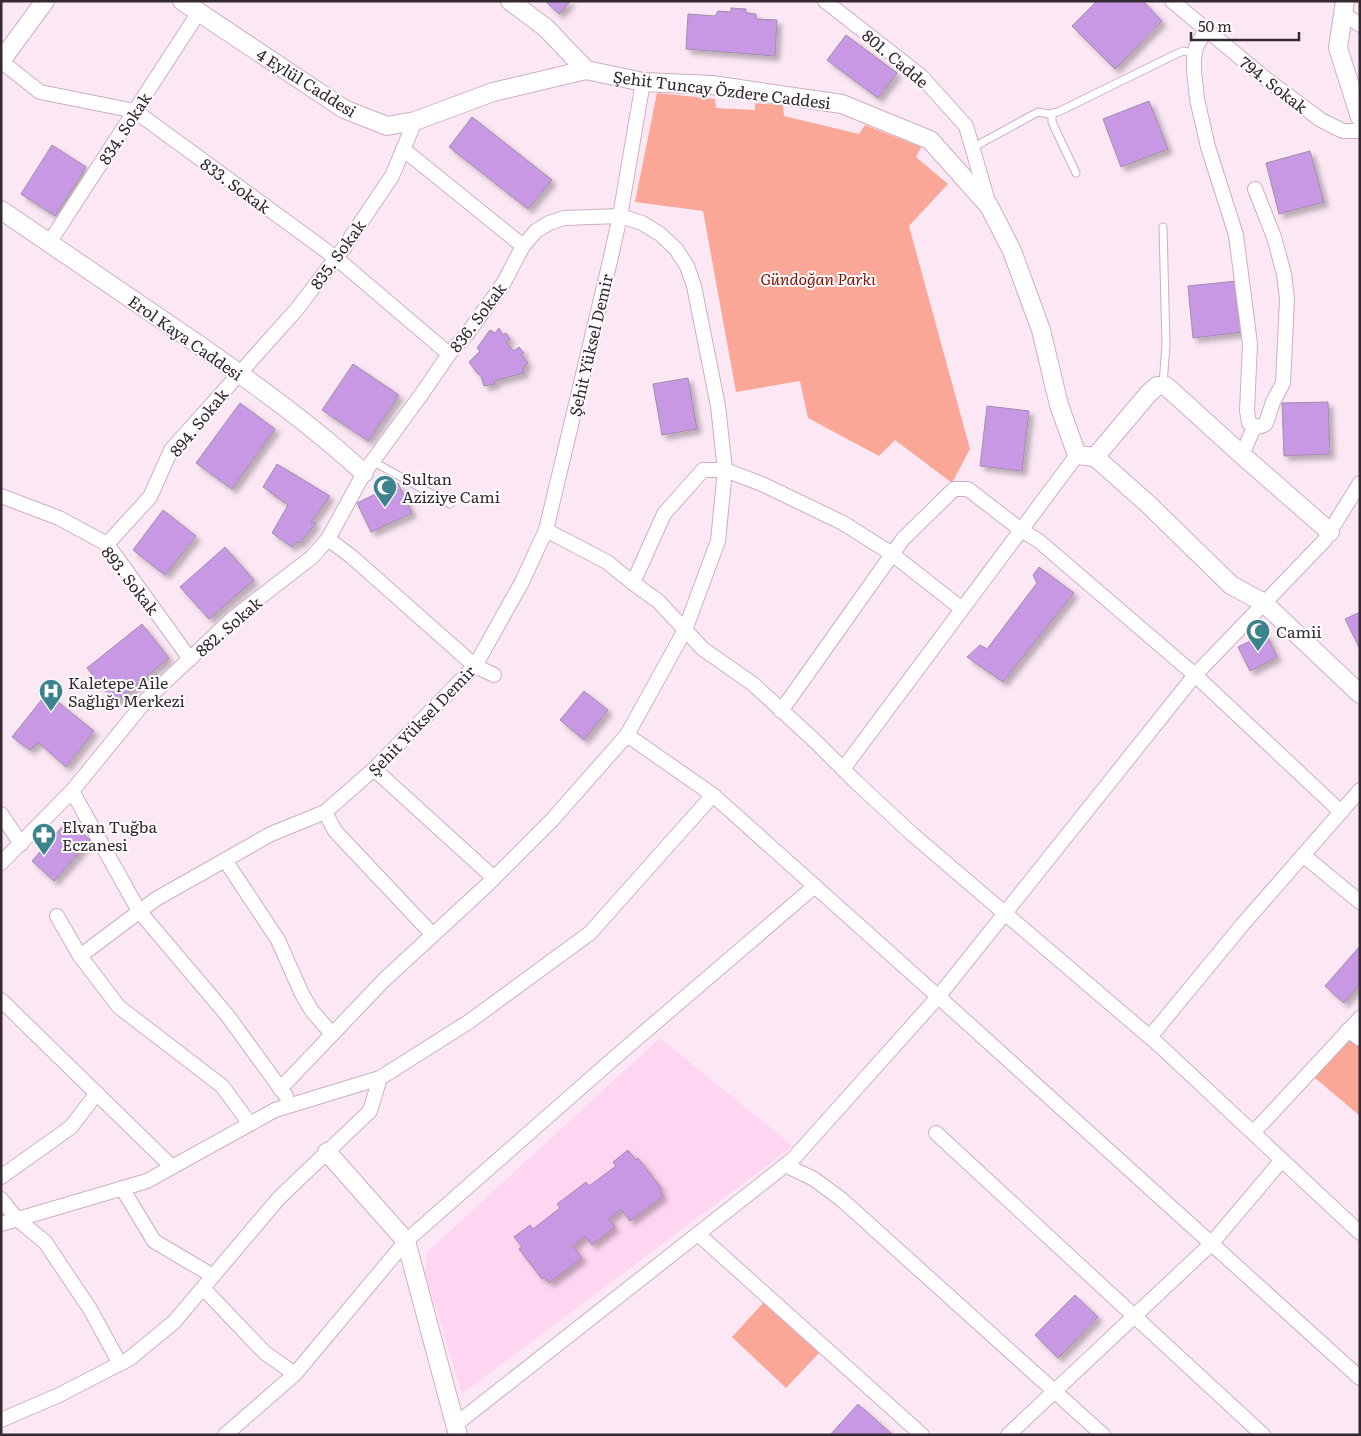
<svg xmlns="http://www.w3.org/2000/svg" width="1361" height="1436" font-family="Literata,serif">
	<defs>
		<filter id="shadow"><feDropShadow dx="4.5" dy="4.5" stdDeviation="2.5" flood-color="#0004"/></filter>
	</defs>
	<rect width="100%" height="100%" fill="#fce8f5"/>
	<!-- built -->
	<polygon fill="#ffd6f1" points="660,1038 793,1146 462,1394 425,1273 427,1252"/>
	<!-- green -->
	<g fill="#fba798">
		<polygon points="657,93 715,99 716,108 755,110 755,103 783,105 784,116 859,134 865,125 921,147 916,157 948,184 909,226 970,449 952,483 895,440 879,456 808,418 800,381 736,392 703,211 635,202"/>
		<polygon points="1348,1038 1360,1048 1360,1116 1315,1078"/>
		<polygon points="765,1301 819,1353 786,1388 732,1337"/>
	</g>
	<!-- building -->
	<g fill="#c898e4" stroke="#9f8daa" filter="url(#shadow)">
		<polygon points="545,1 571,1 559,14"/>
		<polygon points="1097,1 1143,1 1162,21 1115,69 1072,26"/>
		<polygon points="731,8 746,9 746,13 756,14 756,19 777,20 775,56 686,49 688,14 715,16 718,11 731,12"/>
		<polygon points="846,35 897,73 878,98 827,60"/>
		<polygon points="1149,101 1168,149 1121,167 1103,119"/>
		<polygon points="472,117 552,180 528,209 449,147"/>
		<polygon points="52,145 86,167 55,216 21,194"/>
		<polygon points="1310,151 1324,202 1279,214 1266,163"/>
		<polygon points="1237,281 1243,332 1193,338 1188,286"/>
		<polygon points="499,328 503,335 506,333 510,339 506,343 514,351 519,347 524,353 521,354 528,363 523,368 524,373 494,381 495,384 484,386 481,376 478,374 469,362 480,351 477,348 490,330 495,333"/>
		<polygon points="353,364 399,395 368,441 322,410"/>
		<polygon points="688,378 697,429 662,435 653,384"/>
		<polygon points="1328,402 1330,454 1284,456 1282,403"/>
		<polygon points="240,403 275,429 232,489 196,463"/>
		<polygon points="987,406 1029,411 1022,471 980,466"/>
		<polygon points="277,464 330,496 311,522 316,523 300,543 296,542 292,547 272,533 288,505 263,487"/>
		<polygon points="398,483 412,513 371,532 357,503"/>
		<polygon points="163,510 196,536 165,575 133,550"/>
		<polygon points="225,547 254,580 209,619 180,587"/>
		<polygon points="1039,567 1074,593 1003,682 967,657 980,645 987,649 1037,583 1033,575"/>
		<polygon points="1360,612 1360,649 1345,619"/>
		<polygon points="142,624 169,658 115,702 87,668"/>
		<polygon points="1266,633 1277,657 1250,671 1238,647"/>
		<polygon points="584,691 608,710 584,740 560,720"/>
		<polygon points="47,693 94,731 66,767 38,742 30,750 12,737"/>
		<polygon points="68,820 90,840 54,881 32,861"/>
		<polygon points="1360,946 1360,984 1344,1003 1325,986"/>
		<polygon points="628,1150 636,1160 638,1158 661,1188 659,1190 663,1196 630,1221 621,1209 609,1219 615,1227 592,1245 585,1236 573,1246 582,1258 549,1283 545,1277 542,1279 519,1249 522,1247 514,1237 530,1225 533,1229 560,1208 557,1204 586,1182 589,1186 616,1166 613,1162"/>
		<polygon points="1075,1295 1098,1317 1058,1358 1035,1335"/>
		<polygon points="858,1404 893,1435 830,1435"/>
	</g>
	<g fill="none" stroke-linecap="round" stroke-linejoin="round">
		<defs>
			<g id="service">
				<polyline points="1052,113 1052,122 1076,173"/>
				<polyline points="972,148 1038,112 1049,114 1058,112 1172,56 1183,51 1195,53"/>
				<polyline points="1163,384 1166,345 1163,227"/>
				<polyline points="372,461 450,504"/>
			</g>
			<g id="minor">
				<polyline points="825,1 921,76 966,126 989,205"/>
				<polyline points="1172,1 1271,83 1321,120 1343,131 1360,131"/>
				<polyline points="1344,14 1360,25"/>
				<polyline points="1206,30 1196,47 1194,58 1194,71 1197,99 1208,147 1236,235 1250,344 1247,411 1249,423 1257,427 1264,425 1266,423 1273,402 1283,383 1287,299 1284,274 1274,237 1255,189"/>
				<polyline points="1,61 40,92 135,111 336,258 449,354"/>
				<polyline points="403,149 523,246"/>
				<polyline points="49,243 199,12"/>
				<polyline points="1242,455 1254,427"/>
				<polyline points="1,496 59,518 107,544 190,659"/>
				<polyline points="546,530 607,562 633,583 658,601 703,649 753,684 815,741 855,781 912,834 1158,1044 1360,1233"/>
				<polyline points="328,539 352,557 475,666 494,675"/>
				<polyline points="107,544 150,497 171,450 297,309 343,249 392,176 415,121"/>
				<polyline points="633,583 664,514 703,470 725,470 762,484 843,523 892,554 962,609"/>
				<polyline points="781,711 903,539 954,489 968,489 1021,530 1039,541 1195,675 1341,812"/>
				<polyline points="627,735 713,795 962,1018 1360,1378"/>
				<polyline points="374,769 494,878"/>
				<polyline points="843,769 1077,455"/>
				<polyline points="72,791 139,911 227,1015 286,1096"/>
				<polyline points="325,812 335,831 433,935"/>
				<polyline points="1,814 21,844"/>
				<polyline points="1303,855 1360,902"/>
				<polyline points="225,860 278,940 302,994 312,1011 332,1034"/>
				<polyline points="1,863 72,791 148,698 232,619 312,557 328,539 364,473 421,395 449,354 467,334 503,284 523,246 536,231 549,223 564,218 620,216 642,223 660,234 676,249 687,266 694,286 718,406 725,470 718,541 685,630 627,735 552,820 486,886 384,980 280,1089"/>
				<polyline points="57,916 80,956 119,1007 222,1086 250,1124"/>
				<polyline points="80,956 156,899 271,834 325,812 374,769 475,666 522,582 546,530 610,261 620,216 643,82"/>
				<polyline points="1,1000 172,1167"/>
				<polyline points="1348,1030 1360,1039"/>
				<polyline points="1150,1037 1243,924 1360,790"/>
				<polyline points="936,1133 1263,1435"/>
				<polyline points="1253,1133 1360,1018"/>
				<polyline points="785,1165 814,1179 841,1199 1103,1435"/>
				<polyline points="1,1177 71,1127 97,1093"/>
				<polyline points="122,1188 154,1241 213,1276"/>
				<polyline points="1,1199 17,1219 45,1242 90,1309 120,1364"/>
				<polyline points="1,1224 147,1181 275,1110 380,1078 470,1021 590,933 713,795"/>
				<polyline points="698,1234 922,1435"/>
				<polyline points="203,1288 265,1353 295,1374"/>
				<polyline points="1,1420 59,1395 129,1359 174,1322 279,1198 370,1111 380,1078"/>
				<polyline points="455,1425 793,1159 938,997 1195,675 1324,541 1360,483"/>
				<polyline points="225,1435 295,1374 406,1241 620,1053 815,886"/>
				<polyline points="1008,1435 1211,1244 1282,1160"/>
			</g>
			<g id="tertiary">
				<polyline points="182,1 344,109 387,126 415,121 493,92 586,70"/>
				<polyline points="510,1 546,28 586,70 643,82 712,85 842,104 930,140 989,206 1012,251 1041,330 1059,405 1077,455 1095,457 1148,504 1231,585 1264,603 1360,694"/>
				<polyline points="1345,1 1338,48 1360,117"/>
				<polyline points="1,61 45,1"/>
				<path d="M 1,210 C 67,255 133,300 199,345 C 256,385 313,426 364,473"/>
				<polyline points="1095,457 1149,393 1157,386 1166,386 1242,455 1330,532"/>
				<polyline points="327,1152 406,1241 458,1435"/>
			</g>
		</defs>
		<!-- service casing -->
		<use href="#service" stroke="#ceaec3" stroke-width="9"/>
		<!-- minor casing -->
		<use href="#minor" stroke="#ceaec3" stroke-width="16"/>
		<!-- tertiary casing -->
		<use href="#tertiary" stroke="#ceaec3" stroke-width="20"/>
		<!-- service -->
		<use href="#service" stroke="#fff" stroke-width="7"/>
		<!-- minor -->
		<use href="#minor" stroke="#fff" stroke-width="14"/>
		<!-- tertiary -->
		<use href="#tertiary" stroke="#fff" stroke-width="18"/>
	</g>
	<!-- icons -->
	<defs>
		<symbol id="mosque-pin" viewBox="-11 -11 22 30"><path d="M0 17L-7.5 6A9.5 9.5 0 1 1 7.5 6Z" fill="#3d838e" stroke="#fcfcfc"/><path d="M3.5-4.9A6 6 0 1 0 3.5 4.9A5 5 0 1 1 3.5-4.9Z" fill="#fff"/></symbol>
		<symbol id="hospital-pin" viewBox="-11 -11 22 30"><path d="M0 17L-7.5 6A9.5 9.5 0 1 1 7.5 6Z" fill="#3d838e" stroke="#fcfcfc"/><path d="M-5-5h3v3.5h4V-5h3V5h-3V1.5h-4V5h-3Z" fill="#fff"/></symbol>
		<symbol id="pharmacy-pin" viewBox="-11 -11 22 30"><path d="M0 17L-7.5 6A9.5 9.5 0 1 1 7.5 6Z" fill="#3d838e" stroke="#fcfcfc"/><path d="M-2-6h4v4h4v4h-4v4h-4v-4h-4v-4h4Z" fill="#fff"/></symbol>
	</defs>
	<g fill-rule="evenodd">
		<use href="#mosque-pin" x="371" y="473" width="28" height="38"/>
		<use href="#mosque-pin" x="1244" y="617" width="28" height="38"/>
		<use href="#hospital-pin" x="37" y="677" width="28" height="38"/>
		<use href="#pharmacy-pin" x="30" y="821" width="28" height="38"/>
	</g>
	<g text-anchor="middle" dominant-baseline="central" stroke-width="4" stroke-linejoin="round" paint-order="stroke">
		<!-- street labels -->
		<g font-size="16" fill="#352931" stroke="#fcfcfc">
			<text transform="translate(896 58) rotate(40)">801. Cadde</text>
			<text transform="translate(307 82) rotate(32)">4 Eylül Caddesi</text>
			<text transform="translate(1274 84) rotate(38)">794. Sokak</text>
			<text transform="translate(722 89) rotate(7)">Şehit Tuncay Özdere Caddesi</text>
			<text transform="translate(124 128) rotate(-57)">834. Sokak</text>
			<text transform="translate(236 185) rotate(36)">833. Sokak</text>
			<text transform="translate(337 254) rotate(-54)">835. Sokak</text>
			<text transform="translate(477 317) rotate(-53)">836. Sokak</text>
			<text transform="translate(186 337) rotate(35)">Erol Kaya Caddesi</text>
			<text transform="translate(590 345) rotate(-77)">Şehit Yüksel Demir</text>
			<text transform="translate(198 422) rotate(-51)">894. Sokak</text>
			<text transform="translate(131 580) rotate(52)">893. Sokak</text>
			<text transform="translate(228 626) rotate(-41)">882. Sokak</text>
			<text transform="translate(421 720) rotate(-46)">Şehit Yüksel Demir</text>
		</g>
		<!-- park labels -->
		<g font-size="16" font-style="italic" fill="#821104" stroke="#fcfcfc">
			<text x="818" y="278">Gündoğan Parkı</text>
		</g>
		<!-- poi labels -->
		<g font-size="16" fill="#352931" stroke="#fcfcfc" text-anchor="start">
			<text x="402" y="478">Sultan<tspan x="402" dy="18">Aziziye Cami</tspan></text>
			<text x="1276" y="631">Camii</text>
			<text x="68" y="682">Kaletepe Aile<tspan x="68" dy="18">Sağlığı Merkezi</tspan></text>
			<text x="62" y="826">Elvan Tuğba<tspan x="62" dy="18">Eczanesi</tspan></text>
		</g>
	</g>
	<!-- border -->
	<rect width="1361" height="1436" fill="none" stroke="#352931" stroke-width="5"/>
	<!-- scale -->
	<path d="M1191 32v8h108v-8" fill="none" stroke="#352931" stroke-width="2.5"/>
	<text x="1198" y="32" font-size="15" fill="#352931" stroke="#fcfcfc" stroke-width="4" paint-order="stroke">50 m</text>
</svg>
